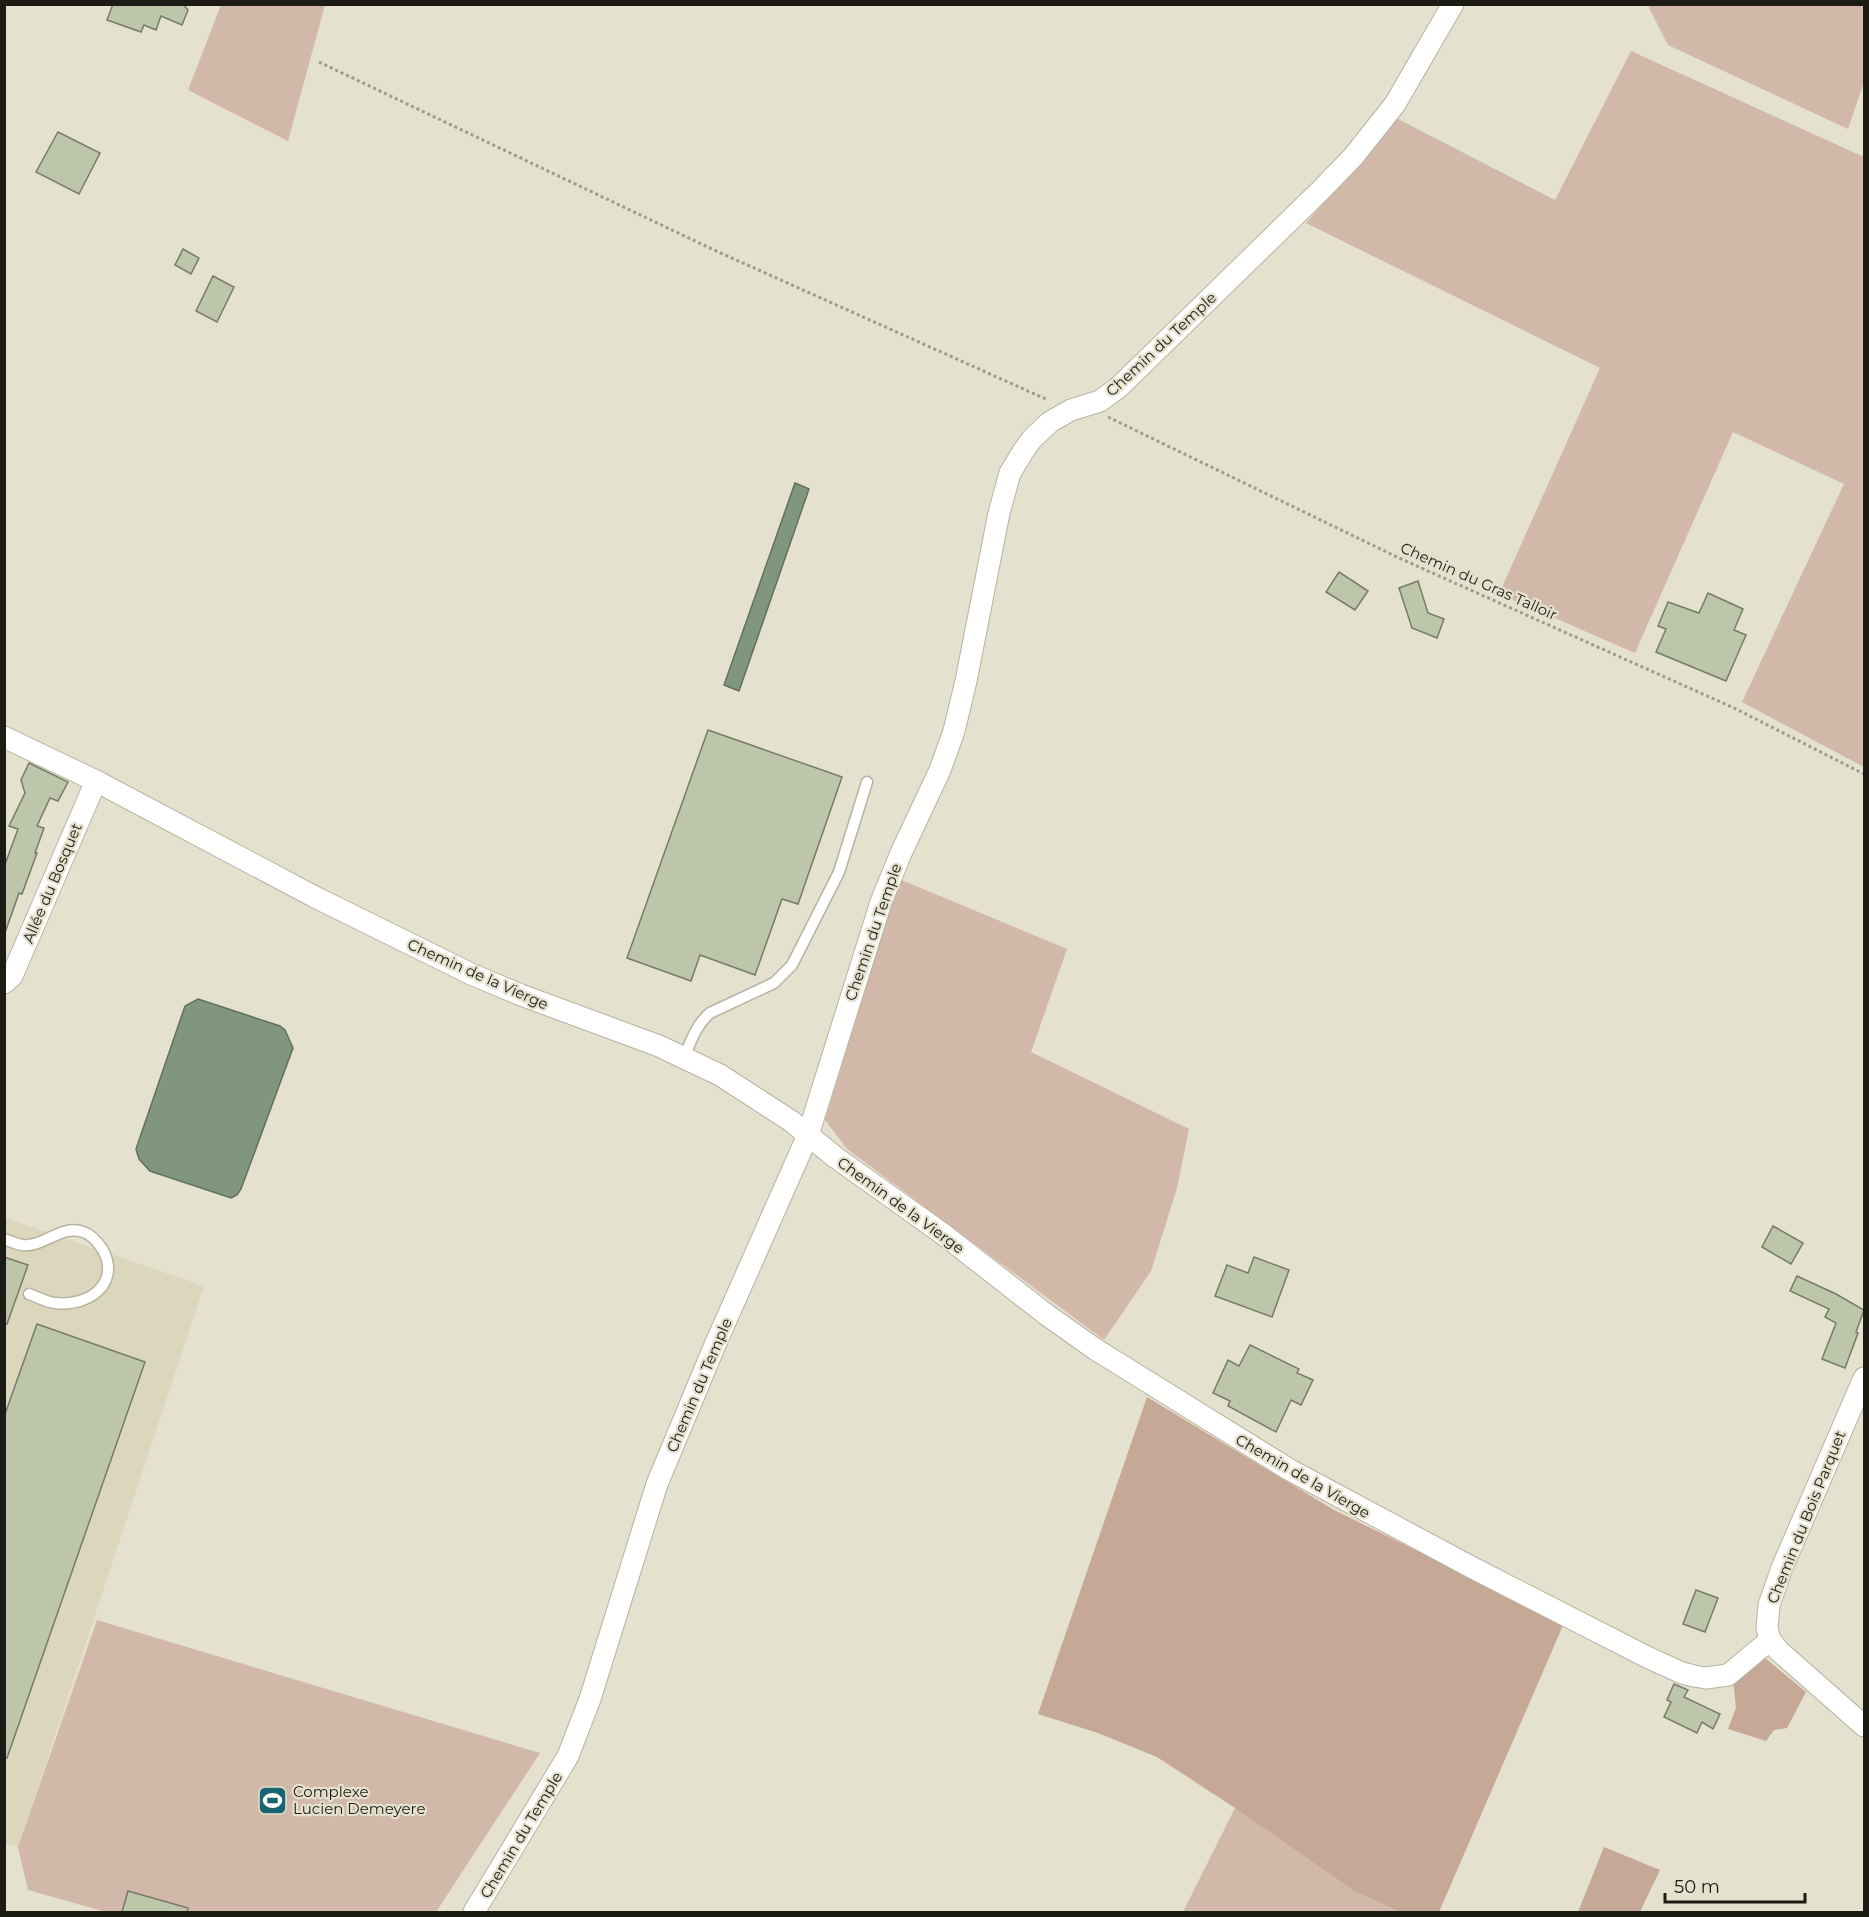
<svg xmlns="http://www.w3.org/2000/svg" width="1869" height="1917" font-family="Montserrat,sans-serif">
	<rect width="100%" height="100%" fill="#e4e1ce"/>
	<!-- built -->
	<polygon fill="#dbd6bc" points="5,1218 204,1286 18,1847 5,1843"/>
	<!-- green -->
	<g fill="#d1b8a8">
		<polygon points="221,5 325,5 288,141 188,90"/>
		<polygon points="1650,5 1864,5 1864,82 1848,129 1668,45 1649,8"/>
		<polygon points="1631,51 1864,157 1864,767 1742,702 1844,484 1733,432 1635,653 1499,594 1600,368 1306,223 1396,118 1555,200"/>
		<polygon points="899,879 1067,949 1031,1052 1189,1129 1177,1188 1151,1271 1104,1340 847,1149 825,1120"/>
		<polygon points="97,1620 540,1753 436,1912 106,1912 28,1890 18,1847"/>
		<polygon points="1235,1808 1354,1891 1400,1912 1183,1912"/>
	</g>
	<!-- forest -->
	<g fill="#c5a896">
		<polygon points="1147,1397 1334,1510 1564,1623 1439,1912 1400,1912 1354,1891 1235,1808 1157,1757 1098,1733 1038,1714"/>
		<polygon points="1765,1658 1806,1692 1787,1728 1774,1730 1766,1741 1728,1729 1736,1708 1733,1679"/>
		<polygon points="1604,1847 1660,1870 1640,1912 1578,1912"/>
	</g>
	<!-- water -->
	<g fill="#80967e" stroke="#62715e" stroke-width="1.5">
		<polygon points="795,483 809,489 739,691 724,685"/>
		<polygon points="198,999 280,1026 285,1030 293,1048 241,1189 237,1195 231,1198 150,1171 139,1159 136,1149 185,1006"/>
	</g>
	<!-- building -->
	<g fill="#bdc6a9" stroke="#767b6a" stroke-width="1.5">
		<polygon points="113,4 183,4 188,10 182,25 161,16 156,30 144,25 141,32 107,20"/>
		<polygon points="58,132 100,153 79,194 36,172"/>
		<polygon points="183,249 199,258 191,274 175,265"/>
		<polygon points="213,276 234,287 217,322 196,311"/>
		<polygon points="1339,572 1368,591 1355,610 1326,592"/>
		<polygon points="1418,581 1428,613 1444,619 1437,638 1412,628 1399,588"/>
		<polygon points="1708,593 1743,609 1734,630 1746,635 1726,681 1656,652 1666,629 1658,626 1668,602 1699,613"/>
		<polygon points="708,730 842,777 798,904 782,899 755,975 700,955 691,981 627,958"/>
		<polygon points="29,763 68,782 58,801 50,798 37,826 44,828 35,853 37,853 22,894 19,893 6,930 4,929 4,867 18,829 9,826 25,793 21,780"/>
		<polygon points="1773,1226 1803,1243 1791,1264 1762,1247"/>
		<polygon points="4,1257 28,1265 7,1324 4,1324"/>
		<polygon points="1254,1257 1289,1270 1272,1317 1215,1296 1227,1265 1248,1273"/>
		<polygon points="1797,1276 1836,1294 1864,1310 1856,1332 1858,1333 1845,1368 1822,1359 1836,1323 1825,1317 1829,1309 1790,1291"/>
		<polygon points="37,1324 145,1362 7,1758 4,1758 4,1417"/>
		<polygon points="1250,1345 1299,1369 1297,1373 1313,1380 1301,1405 1291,1400 1276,1432 1228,1406 1230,1401 1213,1393 1228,1360 1239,1366"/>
		<polygon points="1696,1590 1718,1598 1705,1632 1683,1624"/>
		<polygon points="1674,1684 1688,1690 1684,1697 1720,1714 1713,1729 1702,1722 1697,1733 1664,1717 1671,1702 1667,1700"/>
		<polygon points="128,1891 188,1908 187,1912 122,1912"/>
	</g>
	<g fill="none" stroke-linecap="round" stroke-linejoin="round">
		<defs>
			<g id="lane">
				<path d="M 684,1058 C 691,1041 696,1025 710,1013 L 774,983 L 792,965 L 839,872 L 867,782"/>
				<path d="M 4,1239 C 10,1241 16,1244 22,1245 C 43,1248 61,1224 83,1232 C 91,1234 99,1244 103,1250 C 121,1285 87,1307 55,1303 C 46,1302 37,1297 29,1294"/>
			</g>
			<g id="street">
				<polyline points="4,737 96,781 315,897 471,974 521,995 659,1046 720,1075 791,1121 835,1157 943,1234 1047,1315 1095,1349 1290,1470 1473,1568 1647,1657 1682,1673 1694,1676 1706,1678 1728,1675 1770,1640"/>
				<polyline points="4,983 12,976 96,781"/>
				<polyline points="1864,1378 1782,1568 1769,1605 1767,1628 1770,1640 1779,1651 1864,1726"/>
				<polyline points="474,1912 568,1756 590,1699 657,1484 715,1345 808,1135 881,902 901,853 940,770 954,731 966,681 999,513 1010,473 1024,450 1032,439 1050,422 1071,410 1100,401 1119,387 1319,192 1353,157 1395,104 1453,4"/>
			</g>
		</defs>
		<!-- lane casing -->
		<use href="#lane" stroke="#b7b3a1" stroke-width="13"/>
		<!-- street casing -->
		<use href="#street" stroke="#b7b3a1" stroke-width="23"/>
		<!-- path -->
		<g stroke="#9d9b8c" stroke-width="3" stroke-dasharray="3 3" stroke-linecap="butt">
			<polyline points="319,62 714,250 1048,400"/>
			<polyline points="1108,417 1399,558 1734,708 1864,774"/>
		</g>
		<!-- lane -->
		<use href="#lane" stroke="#fff" stroke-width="10"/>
		<!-- street -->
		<use href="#street" stroke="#fff" stroke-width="21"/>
	</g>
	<!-- icons -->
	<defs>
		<symbol id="stadium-square" viewBox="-11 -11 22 22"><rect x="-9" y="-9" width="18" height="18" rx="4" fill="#1a6470" stroke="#e4e1ce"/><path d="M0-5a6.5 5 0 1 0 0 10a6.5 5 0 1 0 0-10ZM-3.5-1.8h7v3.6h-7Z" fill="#fff"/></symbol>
	</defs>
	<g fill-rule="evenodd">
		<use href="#stadium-square" x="256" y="1784" width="33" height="33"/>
	</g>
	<g text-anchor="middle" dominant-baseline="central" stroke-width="4.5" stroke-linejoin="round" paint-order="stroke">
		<!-- street labels -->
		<g font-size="15" fill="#1c1b14" stroke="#e4e1ce">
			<text transform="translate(1161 344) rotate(-43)">Chemin du Temple</text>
			<text transform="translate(1479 581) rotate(24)">Chemin du Gras Talloir</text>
			<text transform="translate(52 883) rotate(-67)">Allée du Bosquet</text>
			<text transform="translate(873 932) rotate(-71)">Chemin du Temple</text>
			<text transform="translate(478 974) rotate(24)">Chemin de la Vierge</text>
			<text transform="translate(901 1205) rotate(36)">Chemin de la Vierge</text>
			<text transform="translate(699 1385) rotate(-67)">Chemin du Temple</text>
			<text transform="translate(1303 1476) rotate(30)">Chemin de la Vierge</text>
			<text transform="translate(1806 1517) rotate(-68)">Chemin du Bois Parquet</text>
			<text transform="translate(521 1835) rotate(-59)">Chemin du Temple</text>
		</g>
		<!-- poi labels -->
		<g font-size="15" fill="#1c1b14" stroke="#e4e1ce" text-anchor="start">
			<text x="293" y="1791">Complexe<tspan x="293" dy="17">Lucien Demeyere</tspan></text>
		</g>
	</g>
	<!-- border -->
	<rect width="1869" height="1917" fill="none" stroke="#1c1b14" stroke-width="12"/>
	<!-- scale -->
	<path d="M1665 1893v9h140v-9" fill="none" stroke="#1c1b14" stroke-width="3"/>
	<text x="1674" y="1893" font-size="18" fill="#1c1b14" stroke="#e4e1ce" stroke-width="4.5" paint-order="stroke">50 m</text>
</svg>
